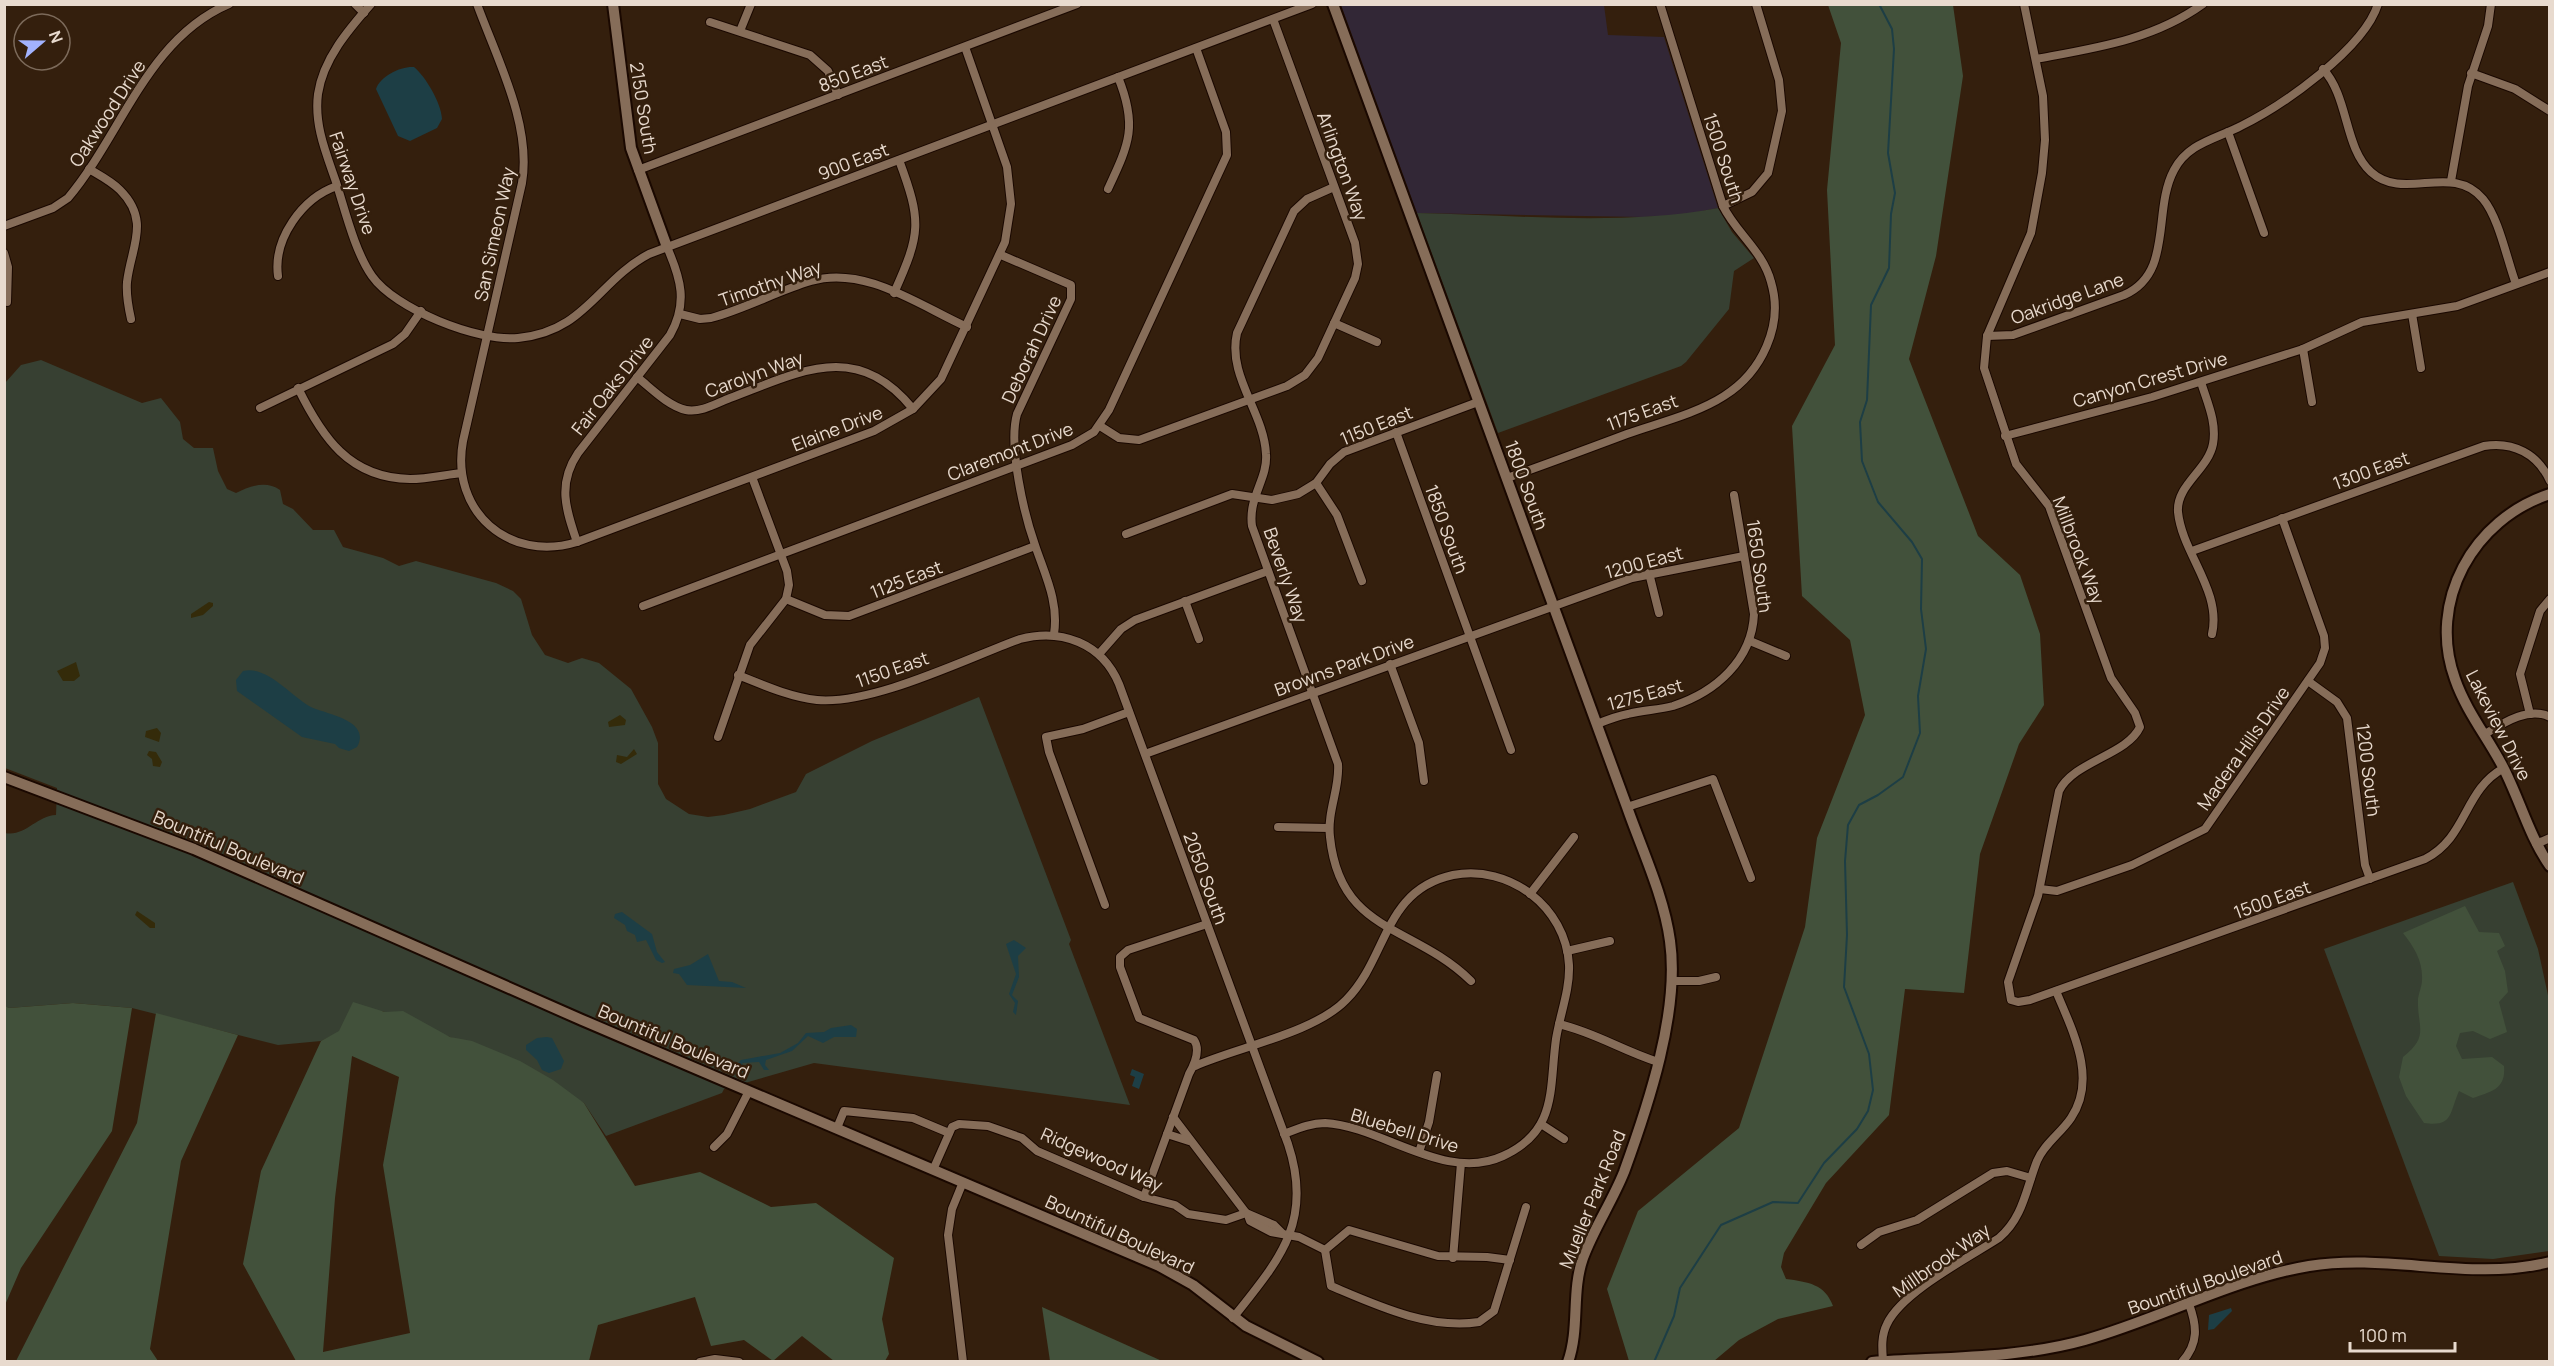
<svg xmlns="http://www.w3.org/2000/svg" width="2554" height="1366" font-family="Manrope,sans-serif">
	<rect width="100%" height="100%" fill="#341f0d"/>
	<!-- education -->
	<polygon fill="#322736" points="1341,5 1604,5 1608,35 1664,37 1718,208 1682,215 1644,217 1417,213"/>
	<!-- green -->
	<g fill="#374032">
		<path d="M 1718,208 L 1732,232 L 1754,258 L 1734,271 L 1729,309 L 1686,362 L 1681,366 L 1498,433 L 1417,213 C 1515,215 1623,226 1718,208 Z"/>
		<path d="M 41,360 L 142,403 L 161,398 L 180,422 L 183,439 L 194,448 L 213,448 L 218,471 L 227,489 L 236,493 C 250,486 266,480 280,490 L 283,504 L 293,509 L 313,530 L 334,530 L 343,547 L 383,558 L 399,566 L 416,561 L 496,583 L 513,591 L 521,599 L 532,635 L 545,655 L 568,663 L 582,658 L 599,663 L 631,689 L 652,727 L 658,743 L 658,784 L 666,799 L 689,814 L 708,817 L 724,815 L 750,809 L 796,792 L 806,774 L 872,741 L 979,697 L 1071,940 L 1069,944 L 1130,1105 L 814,1063 L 724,1089 L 722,1093 L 606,1136 L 584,1103 L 463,1042 L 382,1011 L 321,1041 L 278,1045 L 132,1008 L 73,1003 L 9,1008 L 4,1006 L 5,833 C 25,837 36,816 56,815 L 57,788 L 5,768 L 5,383 L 21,365 Z"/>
		<polygon points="2513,882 2538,949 2549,1000 2549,1251 2493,1259 2439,1256 2324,949"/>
	</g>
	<!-- forest -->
	<g fill="#42513b" fill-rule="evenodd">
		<path d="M 1828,5 L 1953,5 L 1963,76 L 1936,256 L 1909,359 L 1978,536 L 2020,575 L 2040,634 L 2044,705 L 2019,744 L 1980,854 L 1964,993 L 1905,989 L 1889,1115 L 1826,1183 L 1784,1253 L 1781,1267 L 1786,1279 C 1808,1282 1825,1284 1833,1306 L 1778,1319 L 1739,1340 L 1714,1361 L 1629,1361 L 1607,1289 L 1638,1211 L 1739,1128 L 1805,927 L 1817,838 L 1865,715 L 1850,640 L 1802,596 L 1792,426 L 1835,345 L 1827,190 L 1841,43 Z"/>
		<path d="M 2465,906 L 2479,932 L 2499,933 L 2505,946 L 2497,951 L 2505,971 L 2508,992 L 2499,1002 L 2507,1032 L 2490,1039 L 2473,1031 L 2460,1033 L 2456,1046 L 2462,1059 L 2492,1057 L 2504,1066 C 2506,1089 2492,1091 2473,1098 L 2459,1091 C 2449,1114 2453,1127 2424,1123 L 2406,1096 L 2399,1077 L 2403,1057 C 2430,1036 2417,1027 2418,999 C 2419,992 2422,986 2422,980 C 2423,961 2414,947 2403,933 Z"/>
		<path d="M 353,1002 L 385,1012 L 403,1011 L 450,1037 L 472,1041 L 520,1061 L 553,1080 L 584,1103 L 635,1186 L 700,1172 L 771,1207 L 816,1203 L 894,1258 L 882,1319 L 889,1354 L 885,1361 L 834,1361 L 802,1336 L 773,1361 L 744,1340 L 711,1346 L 695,1297 L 598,1325 L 589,1361 L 296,1361 L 243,1264 L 261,1171 L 321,1041 L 339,1031 ZM 352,1056 L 399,1077 L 383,1165 L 410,1333 L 323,1352 L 335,1198 Z"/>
		<polygon points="73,1003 132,1008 112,1131 21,1268 5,1305 5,1006 9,1008"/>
		<polygon points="156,1013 238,1035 181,1161 150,1349 158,1361 16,1361 137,1123"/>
		<polygon points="1042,1307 1162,1361 1050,1361"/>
	</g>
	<!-- sand -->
	<g fill="#342b0a">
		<polygon points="209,602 213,603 213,606 203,615 191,618 191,614"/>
		<polygon points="76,662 80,676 74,681 63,681 57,671"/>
		<polygon points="620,715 626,720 625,725 609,727 608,722"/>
		<polygon points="157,728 161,733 159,742 145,737 146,731"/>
		<polygon points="634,749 637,754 621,764 616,762 617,755 627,757"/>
		<polygon points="149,751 156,752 162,762 160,767 153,766 152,759 147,755"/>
		<polygon points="137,911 155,923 155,928 150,928 135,915"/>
	</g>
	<!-- water -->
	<g fill="#1d3e45">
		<path d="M 414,67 C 426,77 441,103 442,119 L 437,128 L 410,141 L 398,136 L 376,89 C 380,76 401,66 414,67 Z"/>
		<path d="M 243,671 C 267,665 291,696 311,707 C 325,714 372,720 357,747 L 349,751 L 339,748 L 335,744 L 302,737 L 237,691 L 236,680 Z"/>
		<polygon points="622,912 652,934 657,952 665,962 662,963 656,960 646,940 637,942 635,935 627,931 625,925 614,918 615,914"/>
		<polygon points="1014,940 1026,948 1018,956 1019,977 1012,995 1018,1001 1016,1015 1013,1012 1015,1003 1009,994 1016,974 1006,944"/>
		<polygon points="708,954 719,981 732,982 746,988 687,985 679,974 673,973 674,969 690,965"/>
		<polygon points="851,1025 857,1029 856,1037 834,1037 823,1043 808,1036 792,1051 766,1060 765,1065 769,1070 764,1070 759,1062 742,1063 746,1071 742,1072 738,1063 741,1060 780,1053 798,1043 806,1033 824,1032 831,1028"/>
		<polygon points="547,1037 552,1038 564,1061 561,1069 549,1073 542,1070 537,1060 526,1050 526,1045 537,1038"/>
		<polygon points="1132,1069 1144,1074 1139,1089 1132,1086 1135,1077 1130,1075"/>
		<polygon points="2231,1308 2232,1311 2214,1329 2208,1330 2209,1315"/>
	</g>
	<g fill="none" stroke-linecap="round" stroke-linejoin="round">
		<!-- stream -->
		<polyline stroke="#1d3e45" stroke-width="2" points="1654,1362 1674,1316 1680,1288 1721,1225 1773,1202 1798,1203 1824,1163 1857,1129 1868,1111 1873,1090 1869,1054 1844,987 1847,935 1845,861 1848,825 1859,805 1878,795 1903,777 1920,733 1918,696 1926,649 1921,609 1922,559 1912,542 1878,502 1862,461 1860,422 1867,400 1871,305 1889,268 1891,214 1895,193 1888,153 1894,49 1892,29 1879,4"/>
		<defs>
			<g id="street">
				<polyline points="355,4 364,13"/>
				<path d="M 371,4 C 349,29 323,59 318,94 C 314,125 326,153 336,182 C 345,210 355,252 372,276 C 395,309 478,342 518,338 C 585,332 598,281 649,254 L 1312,4"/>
				<path d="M 477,4 C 497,59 532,125 522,183 L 463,441 C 450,511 509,563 577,542 L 874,431 L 913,409 L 941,379 L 1005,242 L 1011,204 L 1007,167 L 965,47"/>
				<path d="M 2024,4 L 2043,96 L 2045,140 L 2042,173 L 2031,233 L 1987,336 L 1984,368 L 2016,464 L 2049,506 L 2111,678 L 2135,713 L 2140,727 C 2127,755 2074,761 2059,791 L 2038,896 L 2008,982 L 2011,1000 L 2018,1002 L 2030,1000 L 2425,859 C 2468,837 2463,790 2504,768"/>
				<polyline points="710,22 810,55 828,71 838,95"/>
				<polyline points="740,31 751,4"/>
				<path d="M 2036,59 C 2095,48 2153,40 2203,4"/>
				<path d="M 2323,69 C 2349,97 2344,148 2371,172 C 2404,202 2452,162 2483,199 C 2499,218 2507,260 2516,284"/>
				<polyline points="2471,73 2515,89 2550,111"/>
				<polyline points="2228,132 2264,233"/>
				<path d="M 89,169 C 99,175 111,181 120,190 C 151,221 131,247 127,282 C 126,295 128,306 131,319"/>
				<polyline points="638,170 1077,4"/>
				<polyline points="2451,181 2468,86 2488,26 2491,4"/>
				<path d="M 1334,187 L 1307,199 L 1294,211 L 1237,333 C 1227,376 1264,412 1266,454 C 1268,479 1248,497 1252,526 L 1338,764 C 1340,788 1327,811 1330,837 C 1340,934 1413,924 1471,981"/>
				<path d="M 1108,189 C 1129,144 1138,126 1118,77"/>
				<polyline points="1723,206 1752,192 1768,173 1782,111 1779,80 1756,4"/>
				<path d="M 4,226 L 53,208 L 68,198 C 122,134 147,39 229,4"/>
				<polyline points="4,253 8,267 7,302"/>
				<path d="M 1001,255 L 1071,285 L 1071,299 L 1017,414 C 1008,446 1024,514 1035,545 C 1045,575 1059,602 1054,634"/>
				<path d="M 278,276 C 273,239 302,198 337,186"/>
				<path d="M 894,293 C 921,233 922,222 899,160"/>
				<path d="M 680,314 L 700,319 L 711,318 C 745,309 777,291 811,281 C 865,265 920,306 967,327"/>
				<polyline points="2412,314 2421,368"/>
				<polyline points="1334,323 1377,342"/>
				<path d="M 1987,336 L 2013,335 L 2124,295 C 2174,273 2152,211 2174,170 C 2188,143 2216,139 2241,126 C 2282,106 2364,49 2378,4"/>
				<polyline points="2303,349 2312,402"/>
				<path d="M 637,377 C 651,388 668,406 686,410 C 701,413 717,403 730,398 C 800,372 856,339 913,409"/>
				<path d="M 2201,382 C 2207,402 2217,422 2213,444 C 2208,470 2176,485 2178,512 C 2182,553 2222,591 2212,634"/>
				<path d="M 298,388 C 322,437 349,478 410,479 C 427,479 444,475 461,473"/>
				<polyline points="260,408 393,344 405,334 421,311"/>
				<polyline points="1100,426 1119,438 1139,440 1287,386 1305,375 1318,358 1355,278 1358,264 1355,243 1273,19"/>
				<polyline points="1396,432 1511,750"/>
				<polyline points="2005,436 2152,397 2303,349 2362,322 2457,306 2550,272"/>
				<path d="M 1507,478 C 1547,464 1587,449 1627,434 C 1658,423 1696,414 1724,396 C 1762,372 1784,325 1771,282 C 1763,251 1736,233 1723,206 L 1660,4"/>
				<polyline points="1316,483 1337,515 1362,581"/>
				<polyline points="1126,534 1232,494 1272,500 1298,494 1316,483 1330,464 1344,452 1478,402"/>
				<path d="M 577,542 C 566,510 557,484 578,453 L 670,335 C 688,303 681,279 667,247"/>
				<path d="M 2192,551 L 2484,446 C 2513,441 2538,454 2550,481"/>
				<polyline points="1649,573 1659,613"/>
				<polyline points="786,599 825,615 849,616 1035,546"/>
				<polyline points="1185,601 1199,639"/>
				<polyline points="643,606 1072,445 1094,432 1109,410 1227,155 1226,132 1196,48"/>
				<polyline points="1750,641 1786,656"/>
				<polyline points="1099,654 1121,629 1135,620 1268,571"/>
				<polyline points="1390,664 1419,743 1424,781"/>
				<path d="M 738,675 C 763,685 790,697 817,700 C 873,705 965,659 1020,639 C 1061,628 1102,643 1119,684 L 1288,1144 C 1314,1222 1279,1260 1233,1318"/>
				<polyline points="2308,681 2337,702 2347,718 2365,865 2370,879"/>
				<polyline points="2530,714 2520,674 2540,611 2550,599"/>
				<path d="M 1597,724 C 1607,720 1617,716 1628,714 C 1643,710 1658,710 1673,706 C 1716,692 1752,660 1754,614 L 1734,495"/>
				<path d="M 2485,734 C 2503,723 2529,706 2550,717"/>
				<polyline points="718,737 750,645 786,599 789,585 787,571 752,477"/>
				<polyline points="1145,754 1632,578 1744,556"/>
				<polyline points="1627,807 1713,779 1751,878"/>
				<polyline points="1278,827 1329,828"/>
				<polyline points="2536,844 2550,838"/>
				<polyline points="2040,889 2057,891 2132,865 2205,829 2320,663 2325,648 2324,636 2282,518"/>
				<polyline points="1530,894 1574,837"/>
				<polyline points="1105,905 1049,752 1046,737 1083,729 1129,712"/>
				<polyline points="1567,951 1610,941"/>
				<polyline points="1672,981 1699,981 1716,977"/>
				<path d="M 1559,1024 C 1596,1033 1621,1050 1658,1062"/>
				<path d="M 1195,1066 C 1238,1047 1314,1033 1346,1000 C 1388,958 1383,890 1453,875 C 1509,864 1566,907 1569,965 C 1570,990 1560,1014 1556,1039 C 1549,1089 1558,1131 1503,1156 C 1445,1183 1382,1126 1325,1123 C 1310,1123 1297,1129 1284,1134"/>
				<polyline points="1173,1117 1246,1213"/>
				<polyline points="1541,1124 1564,1139"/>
				<polyline points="837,1128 844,1111 913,1118 949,1133"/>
				<polyline points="1167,1134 1189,1141"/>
				<polyline points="714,1147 727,1134 749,1091"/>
				<polyline points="1419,1152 1429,1122 1437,1075"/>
				<polyline points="933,1170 952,1127 959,1124 988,1126 1022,1138 1037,1151 1144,1197 1175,1205 1188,1214 1226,1220 1246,1213 1274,1225 1282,1233"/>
				<polyline points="963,1182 952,1209 948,1235 963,1362"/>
				<path d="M 1144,1197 L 1189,1074 C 1194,1065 1201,1050 1194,1040 L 1139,1018 L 1120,967 L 1120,957 L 1128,950 L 1207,924"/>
				<polyline points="1248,1215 1250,1221 1271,1232 1299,1237 1325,1250"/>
				<polyline points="1861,1245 1879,1232 1917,1220 1993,1173 2007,1171 2031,1178"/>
				<path d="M 1325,1250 L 1331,1286 C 1376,1305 1429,1330 1479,1322 L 1494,1311 L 1526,1207"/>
				<polyline points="1325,1250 1349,1230 1438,1256 1487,1257 1510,1260"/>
				<polyline points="1453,1258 1461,1163"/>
				<path d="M 1883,1361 C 1882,1348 1881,1336 1887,1324 C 1902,1292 1968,1258 1999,1238 C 2023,1218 2026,1189 2037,1161 C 2044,1144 2061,1133 2071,1118 C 2098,1078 2072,1030 2056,991"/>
				<polyline points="700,1362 715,1359 739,1362"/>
				<path d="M 2182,1362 C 2199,1343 2197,1326 2189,1304"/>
			</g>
			<g id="secondary">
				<polyline points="613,4 631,148 667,247"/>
				<path d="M 1333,4 L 1627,807 C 1642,850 1664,896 1670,941 C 1680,1011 1648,1106 1624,1172 C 1612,1202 1594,1228 1583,1258 C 1571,1292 1580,1328 1568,1362"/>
				<path d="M 2550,494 C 2473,519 2427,602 2455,679 C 2466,711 2488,738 2503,767 C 2520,800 2529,836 2550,866"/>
				<polyline points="4,777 194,849 582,1020 1159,1266 1193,1285 1246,1326 1318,1362"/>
				<path d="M 1872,1362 C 1942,1357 2017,1359 2085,1340 C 2160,1319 2232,1279 2309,1266 C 2389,1253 2470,1282 2550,1262"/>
			</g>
		</defs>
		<!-- street casing -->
		<use href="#street" stroke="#1a0800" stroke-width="10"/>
		<!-- secondary casing -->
		<use href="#secondary" stroke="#1a0800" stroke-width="14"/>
		<!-- street -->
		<use href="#street" stroke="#866d59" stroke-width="8"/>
		<!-- secondary -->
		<use href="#secondary" stroke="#866d59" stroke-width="10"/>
	</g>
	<g text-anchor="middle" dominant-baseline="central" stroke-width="5" stroke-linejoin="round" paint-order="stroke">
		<!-- street labels -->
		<g font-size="18" fill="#e8dace" stroke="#341f0d">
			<text transform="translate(853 73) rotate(-21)">850 East</text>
			<text transform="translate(644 108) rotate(81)">2150 South</text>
			<text transform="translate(107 113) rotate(-57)">Oakwood Drive</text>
			<text transform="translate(1724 158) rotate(72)">1500 South</text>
			<text transform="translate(853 161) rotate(-21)">900 East</text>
			<text transform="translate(1343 166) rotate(70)">Arlington Way</text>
			<text transform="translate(353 183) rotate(71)">Fairway Drive</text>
			<text transform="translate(494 234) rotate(-78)">San Simeon Way</text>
			<text transform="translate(770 283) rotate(-19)">Timothy Way</text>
			<text transform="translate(2067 298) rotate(-20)">Oakridge Lane</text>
			<text transform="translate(1031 349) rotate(-65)">Deborah Drive</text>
			<text transform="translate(754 374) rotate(-20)">Carolyn Way</text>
			<text transform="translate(2150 379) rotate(-16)">Canyon Crest Drive</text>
			<text transform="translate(612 385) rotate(-52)">Fair Oaks Drive</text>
			<text transform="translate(1642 412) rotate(-20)">1175 East</text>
			<text transform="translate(1376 425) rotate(-22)">1150 East</text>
			<text transform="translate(837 428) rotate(-21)">Elaine Drive</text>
			<text transform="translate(1010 451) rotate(-21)">Claremont Drive</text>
			<text transform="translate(2371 470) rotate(-20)">1300 East</text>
			<text transform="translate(1527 485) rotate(70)">1800 South</text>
			<text transform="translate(1447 529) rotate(70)">1850 South</text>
			<text transform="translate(2079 550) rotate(69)">Millbrook Way</text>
			<text transform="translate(1644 562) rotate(-15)">1200 East</text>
			<text transform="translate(1760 566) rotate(82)">1650 South</text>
			<text transform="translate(1286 575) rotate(71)">Beverly Way</text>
			<text transform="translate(906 579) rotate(-21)">1125 East</text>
			<text transform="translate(1344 665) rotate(-20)">Browns Park Drive</text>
			<text transform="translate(892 669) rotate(-19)">1150 East</text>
			<text transform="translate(1645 694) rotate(-15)">1275 East</text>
			<text transform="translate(2499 725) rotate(63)">Lakeview Drive</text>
			<text transform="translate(2243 748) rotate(-55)">Madera Hills Drive</text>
			<text transform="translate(2369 770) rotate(83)">1200 South</text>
			<text transform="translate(229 847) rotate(23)">Bountiful Boulevard</text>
			<text transform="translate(1206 878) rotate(70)">2050 South</text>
			<text transform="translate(2272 899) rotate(-20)">1500 East</text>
			<text transform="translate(674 1041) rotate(23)">Bountiful Boulevard</text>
			<text transform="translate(1405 1130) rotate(17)">Bluebell Drive</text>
			<text transform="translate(1102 1159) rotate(24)">Ridgewood Way</text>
			<text transform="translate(1592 1199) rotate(-68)">Mueller Park Road</text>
			<text transform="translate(1120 1234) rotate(25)">Bountiful Boulevard</text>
			<text transform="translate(1941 1260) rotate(-35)">Millbrook Way</text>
			<text transform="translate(2205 1282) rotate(-19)">Bountiful Boulevard</text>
		</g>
	</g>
	<!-- border -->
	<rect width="2554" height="1366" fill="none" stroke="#e8dace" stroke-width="12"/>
	<!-- north arrow -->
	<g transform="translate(42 42) rotate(70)"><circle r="28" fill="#341f0d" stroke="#7c6a5a" stroke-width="1.5"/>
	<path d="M0-4.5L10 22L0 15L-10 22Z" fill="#a2b2fd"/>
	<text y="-9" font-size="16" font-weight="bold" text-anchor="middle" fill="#e8dace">N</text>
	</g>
	<!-- scale -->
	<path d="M2350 1342v9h105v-9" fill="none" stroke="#e8dace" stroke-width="3"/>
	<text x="2359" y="1342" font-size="18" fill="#e8dace" stroke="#341f0d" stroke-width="4.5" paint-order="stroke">100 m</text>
</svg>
